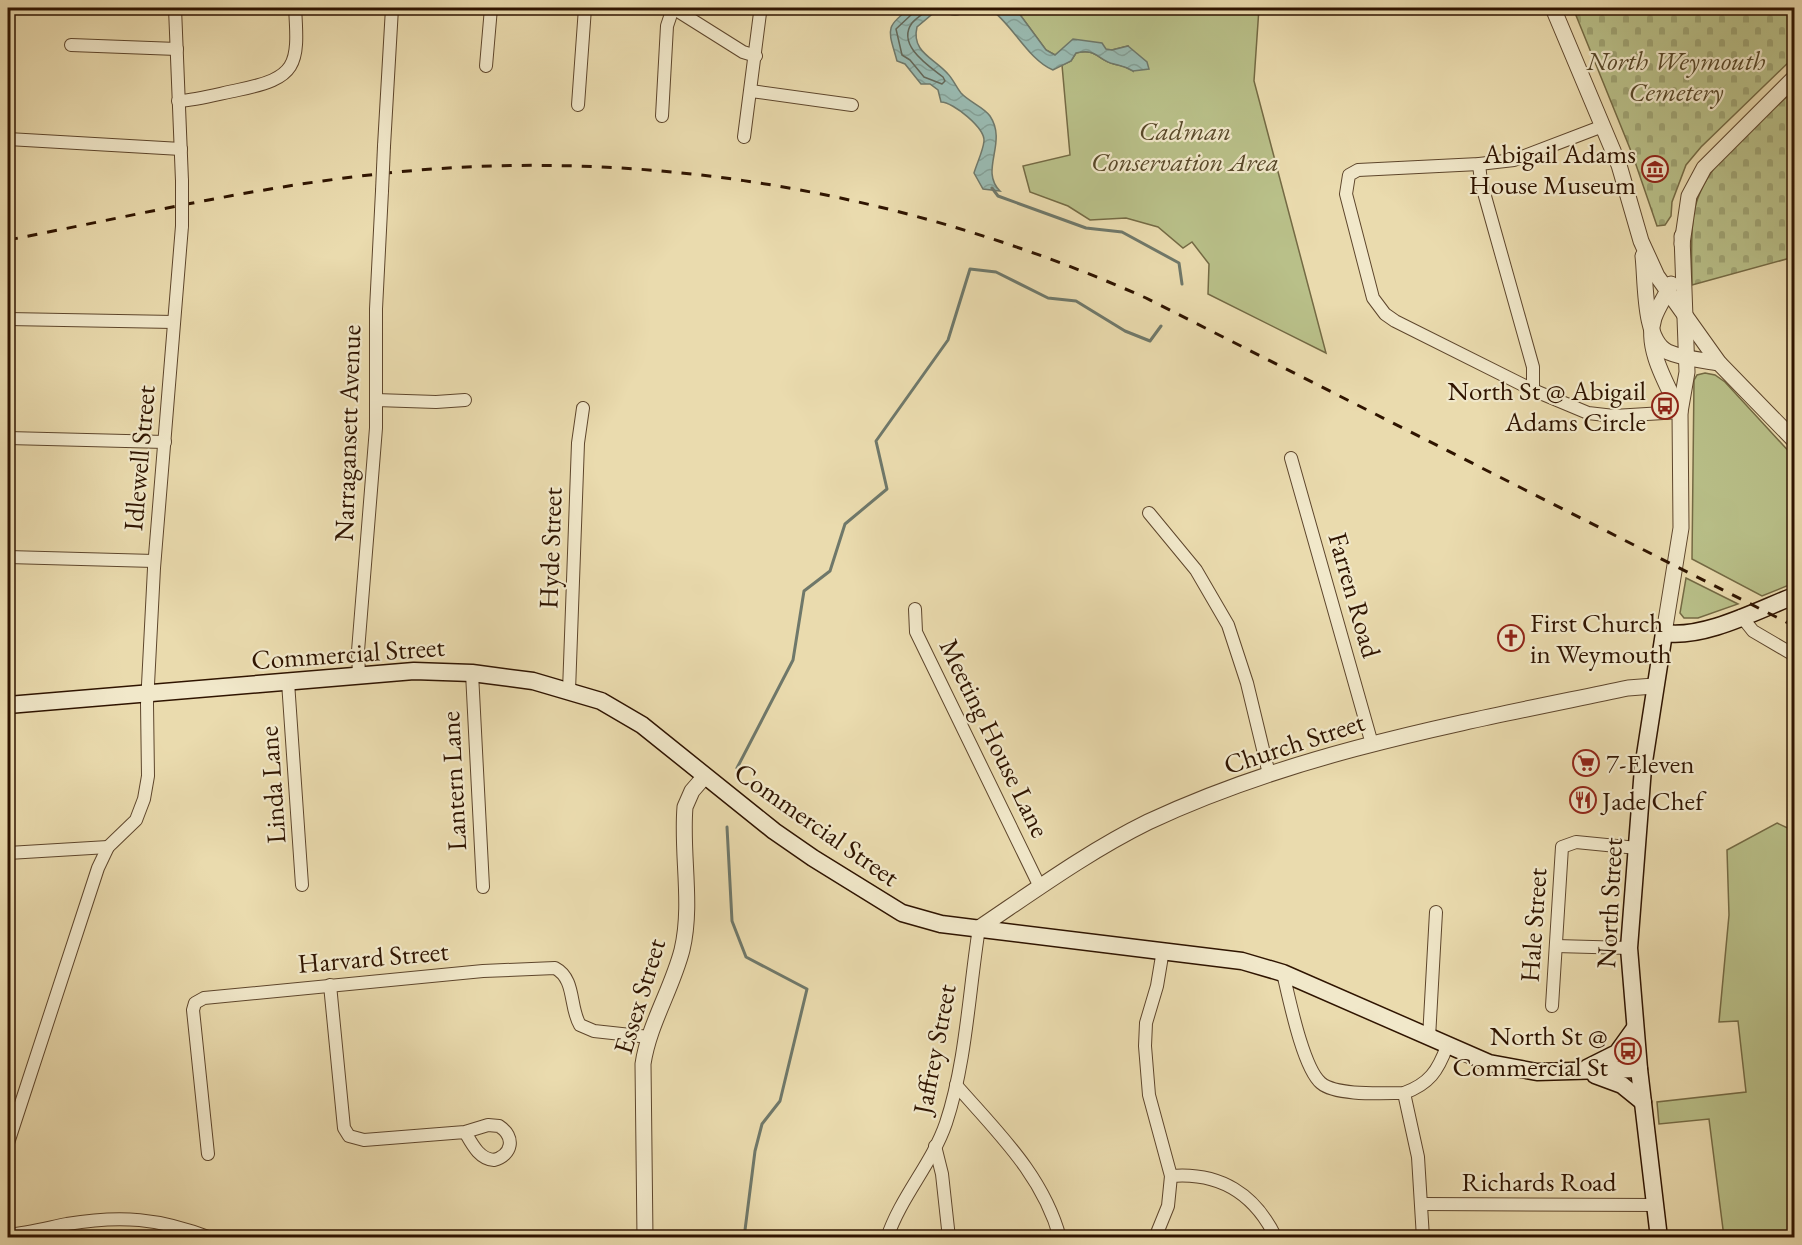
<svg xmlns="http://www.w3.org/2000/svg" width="1802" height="1245" font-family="'EB Garamond',serif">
	<defs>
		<pattern id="cemetery-stones" width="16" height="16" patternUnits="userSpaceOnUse" patternTransform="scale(1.5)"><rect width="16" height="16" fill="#b9c089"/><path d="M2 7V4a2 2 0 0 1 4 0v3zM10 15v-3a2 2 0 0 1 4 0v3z" fill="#9fa474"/></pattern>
		<pattern id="water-waves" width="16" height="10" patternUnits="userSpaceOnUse" patternTransform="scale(1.5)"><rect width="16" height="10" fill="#99bab1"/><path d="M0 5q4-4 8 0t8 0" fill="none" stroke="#849f96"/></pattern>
	</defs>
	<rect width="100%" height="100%" fill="#eadbae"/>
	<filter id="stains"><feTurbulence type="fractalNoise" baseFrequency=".00333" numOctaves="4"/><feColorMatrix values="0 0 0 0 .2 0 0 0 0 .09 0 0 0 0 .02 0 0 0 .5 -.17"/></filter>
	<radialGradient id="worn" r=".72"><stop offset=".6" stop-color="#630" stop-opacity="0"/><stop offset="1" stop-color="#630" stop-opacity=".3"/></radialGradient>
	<!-- green -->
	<g fill="#b9c089" stroke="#746a44" stroke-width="1.5">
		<path d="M 1015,8 L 1259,8 L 1254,81 L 1326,353 L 1208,294 L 1209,264 L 1192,242 L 1183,248 L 1158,227 L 1126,218 L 1090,220 L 1068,206 L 1030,192 L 1023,166 L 1070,155 L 1062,65 L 1071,61 L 1076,53 C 1098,48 1097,60 1114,64 C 1122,66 1126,66 1133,71 L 1128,46 L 1112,50 L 1062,50 L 1055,55 L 1046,50 Z"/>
		<polygon points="1705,373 1715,375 1725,382 1794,457 1794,583 1762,596 1692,559 1694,380 1697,375"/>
		<polygon points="1686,578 1738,604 1698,618 1684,618 1680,613"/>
		<polygon points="1777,823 1794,831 1794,1237 1724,1237 1709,1119 1659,1124 1657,1102 1746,1092 1738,1021 1719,1022 1729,915 1727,850"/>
	</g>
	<!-- cemetery -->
	<g fill="url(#cemetery-stones)" stroke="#746a44" stroke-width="1.5">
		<polygon points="1573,8 1794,8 1794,57 1701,147 1686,165 1672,202 1671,216 1665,225 1657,226 1633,156"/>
		<path d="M 1794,90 L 1794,257 L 1692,285 C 1692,261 1690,236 1694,212 C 1704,160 1758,125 1794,90 Z"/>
	</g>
	<!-- water -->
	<g fill="url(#water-waves)" stroke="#6f786a" stroke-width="1.5">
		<path d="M 911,8 L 975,8 C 962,13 955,20 943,10 L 936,11 L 917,27 C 911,52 934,58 948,74 C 953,79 956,87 961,93 C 969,102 984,107 990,116 C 1008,143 979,170 1000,191 L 983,189 L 974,173 C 977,163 983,151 984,141 C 985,128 953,102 941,102 L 938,90 L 930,84 L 921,84 L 905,64 L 897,61 C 889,31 883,27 911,8 Z"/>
		<path d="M 989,8 L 1015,8 L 1046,50 L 1055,55 L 1073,39 L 1102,43 L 1106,49 L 1112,50 L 1128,46 L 1147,62 L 1149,69 L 1133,71 C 1125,66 1122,66 1114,64 C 1097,60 1098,48 1076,53 L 1071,61 L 1053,70 C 1028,60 1011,22 989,8 Z"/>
	</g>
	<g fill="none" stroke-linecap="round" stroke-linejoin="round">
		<!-- shore -->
		<path stroke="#646758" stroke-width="1.5" d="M 914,8 L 912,14 L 896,29 L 902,55 L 910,60 L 924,77 L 942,84 L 945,81 L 943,77 C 929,66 896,45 912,23 C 917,17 926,12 931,8"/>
		<!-- stream -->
		<g stroke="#6f786a" stroke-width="3">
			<polyline points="992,188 998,196 1086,228 1122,232 1179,263 1182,284"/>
			<polyline points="737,768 793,660 804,591 830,571 845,524 887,489 876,441 948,340 970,269 996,272 1048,298 1076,301 1125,331 1150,341 1161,326"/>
			<polyline points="727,827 732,921 746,957 807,989 780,1101 762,1124 755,1151 744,1238"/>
		</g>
		<defs>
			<g id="minor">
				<polyline points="175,8 182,181"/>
				<polyline points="673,8 743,52 756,56"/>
				<polyline points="71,45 177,49"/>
				<polyline points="486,66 491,8"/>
				<polyline points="751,91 852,105"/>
				<path d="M 178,101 C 198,100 218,94 238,90 C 297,78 299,66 295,8"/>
				<polyline points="578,105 585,8"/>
				<polyline points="662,116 667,26 673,8"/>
				<polyline points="1603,126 1514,160 1479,164 1358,170 1349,175 1346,194 1373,298 1385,314 1395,321 1533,390 1588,413 1614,416 1680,412"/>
				<polyline points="744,137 760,13"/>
				<polyline points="8,139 181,149"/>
				<polyline points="384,146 392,8"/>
				<polyline points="1479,164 1481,182 1533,367 1533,390"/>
				<polyline points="8,319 174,322"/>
				<polyline points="376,400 436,402 465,400"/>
				<polyline points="8,438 165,442"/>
				<polyline points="1291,458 1372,744"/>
				<polyline points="1149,513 1196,570 1228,625 1247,683 1269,774"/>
				<polyline points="8,557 154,561"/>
				<polyline points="915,609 916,632 1040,887"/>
				<polyline points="1741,616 1753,631 1794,655"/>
				<polyline points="472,673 483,887"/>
				<polyline points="359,676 358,651 376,428 376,309 382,191"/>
				<polyline points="288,682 302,885"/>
				<polyline points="569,691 578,443 583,408"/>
				<polyline points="8,853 108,847"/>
				<polyline points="1556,946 1629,948"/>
				<path d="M 1283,973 C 1289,998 1303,1068 1321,1083 C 1336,1096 1384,1093 1404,1093 C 1429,1084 1438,1071 1447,1046"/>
				<path d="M 330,985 L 344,1128 L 349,1136 L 364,1140 L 465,1132 C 472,1144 479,1159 494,1160 C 512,1155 516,1137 499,1126 L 488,1125 L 465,1132"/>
				<polyline points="1552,1006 1562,847 1576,842 1637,848"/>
				<polyline points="1429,1038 1436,912"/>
				<path d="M 956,1085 C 997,1132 1043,1175 1060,1238"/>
				<polyline points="1404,1093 1418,1157 1423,1238"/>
				<polyline points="8,1143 98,868 108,847 136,820 144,799 148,776 147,704 154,568 182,226"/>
				<polyline points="935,1146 942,1174 949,1238"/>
				<path d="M 208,1154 L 193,1010 L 195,1003 L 204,998 L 483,971 L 555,968 C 576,979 569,1007 580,1025 L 594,1031 L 649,1037"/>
				<path d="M 1171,1176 C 1220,1172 1255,1194 1276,1238"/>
				<polyline points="1423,1204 1656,1205"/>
				<path d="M 8,1235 C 27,1233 47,1228 67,1224 C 121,1215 159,1218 211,1238"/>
				<path d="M 887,1238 C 901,1196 932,1164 946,1123 C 966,1063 969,991 979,928"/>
				<polyline points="1155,1238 1168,1206 1171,1176 1149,1095 1145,1046 1146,1023 1157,986 1163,950"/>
			</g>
			<g id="tertiary">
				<polyline points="1553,8 1619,165 1641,241 1657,276 1719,363 1794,440"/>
				<polyline points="1682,244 1689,196 1704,168 1794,78"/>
				<path d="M 1643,256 C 1646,281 1643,341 1668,352 C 1684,359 1703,360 1719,363"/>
				<path d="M 1671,284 C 1666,296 1658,306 1654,318 C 1644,348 1668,386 1680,412"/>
				<polyline points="1664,633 1681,528 1680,412 1687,372 1682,236"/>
				<path d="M 979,928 C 1034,891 1089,851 1148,822 C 1299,751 1466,722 1628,688 L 1654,686"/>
				<path d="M 645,1238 L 643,1064 C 649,1024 672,989 682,950 C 693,904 681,854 685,807 L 692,791 L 705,776"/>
			</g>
			<g id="secondary">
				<polyline points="8,705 414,671 472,673 533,681 601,701 642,725 774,831 813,858 902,913 941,924 1242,961 1283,973 1489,1063 1537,1072 1639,1069"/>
				<polyline points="1587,1068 1617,1053 1635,1028"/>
				<polyline points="1595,1075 1622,1085 1643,1102"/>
				<path d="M 1659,1238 L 1639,1069 L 1629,948 L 1643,768 L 1664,633 C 1704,639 1758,610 1794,596"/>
			</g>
		</defs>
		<!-- minor casing -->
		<use href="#minor" stroke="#5e462c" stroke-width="14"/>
		<!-- tertiary casing -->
		<use href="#tertiary" stroke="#5e462c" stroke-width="17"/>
		<!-- secondary casing -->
		<use href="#secondary" stroke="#2f1400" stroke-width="19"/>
		<!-- minor -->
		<use href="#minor" stroke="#f1e8ca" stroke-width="12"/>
		<!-- tertiary -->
		<use href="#tertiary" stroke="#f1e8ca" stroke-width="15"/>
		<!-- secondary -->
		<use href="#secondary" stroke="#f1e8ca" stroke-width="16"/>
		<!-- rail -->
		<path stroke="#2f1400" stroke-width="3" stroke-dasharray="10 10" stroke-linecap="butt" d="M 8,240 C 122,218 237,191 353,177 C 624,142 897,187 1146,298 L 1794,626"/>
		<defs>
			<g id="minor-bridge">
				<polyline points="182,181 182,226"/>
				<polyline points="382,191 384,146"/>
			</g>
		</defs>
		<!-- minor-bridge casing -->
		<use href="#minor-bridge" stroke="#5e462c" stroke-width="14" stroke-linecap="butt"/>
		<!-- minor-bridge -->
		<use href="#minor-bridge" stroke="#f1e8ca" stroke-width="12"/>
	</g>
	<!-- icons -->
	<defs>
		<symbol id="museum-ring" viewBox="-11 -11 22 22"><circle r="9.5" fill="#f1e8ca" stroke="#8f2418" stroke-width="1.5"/><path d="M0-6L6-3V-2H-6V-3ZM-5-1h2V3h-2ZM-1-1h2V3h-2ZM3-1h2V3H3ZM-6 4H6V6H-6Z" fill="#8f2418"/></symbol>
		<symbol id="bus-ring" viewBox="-11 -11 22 22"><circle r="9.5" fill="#f1e8ca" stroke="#8f2418" stroke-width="1.5"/><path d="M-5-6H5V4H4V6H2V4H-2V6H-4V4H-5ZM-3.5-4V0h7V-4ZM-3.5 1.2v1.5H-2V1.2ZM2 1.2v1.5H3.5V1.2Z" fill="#8f2418"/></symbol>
		<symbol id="church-ring" viewBox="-11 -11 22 22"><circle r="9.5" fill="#f1e8ca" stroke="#8f2418" stroke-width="1.5"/><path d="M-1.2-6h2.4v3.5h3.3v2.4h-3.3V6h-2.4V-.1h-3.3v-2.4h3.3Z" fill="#8f2418"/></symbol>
		<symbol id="supermarket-ring" viewBox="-11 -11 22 22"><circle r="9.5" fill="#f1e8ca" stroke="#8f2418" stroke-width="1.5"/><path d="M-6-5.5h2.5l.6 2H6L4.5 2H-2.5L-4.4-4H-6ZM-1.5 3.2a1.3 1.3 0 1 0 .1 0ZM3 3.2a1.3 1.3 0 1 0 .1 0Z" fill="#8f2418"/></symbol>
		<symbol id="restaurant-ring" viewBox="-11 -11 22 22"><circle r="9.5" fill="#f1e8ca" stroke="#8f2418" stroke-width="1.5"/><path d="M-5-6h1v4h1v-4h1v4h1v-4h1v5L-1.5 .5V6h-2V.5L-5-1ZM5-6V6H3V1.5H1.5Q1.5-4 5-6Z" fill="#8f2418"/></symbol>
	</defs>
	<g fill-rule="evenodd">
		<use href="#museum-ring" x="1640" y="154" width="30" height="30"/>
		<use href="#bus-ring" x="1650" y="391" width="30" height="30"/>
		<use href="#church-ring" x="1496" y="623" width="30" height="30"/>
		<use href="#supermarket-ring" x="1571" y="748" width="30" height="30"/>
		<use href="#restaurant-ring" x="1568" y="785" width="30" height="30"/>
		<use href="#bus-ring" x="1613" y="1036" width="30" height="30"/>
	</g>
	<g text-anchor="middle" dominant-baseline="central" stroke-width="4.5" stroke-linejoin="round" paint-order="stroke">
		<!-- park labels -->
		<g font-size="27" font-style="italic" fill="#584829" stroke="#f1e8ca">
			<text x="1676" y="60">North Weymouth<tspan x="1676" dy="31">Cemetery</tspan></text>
			<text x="1185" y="130">Cadman<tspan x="1185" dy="31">Conservation Area</tspan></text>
		</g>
		<!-- poi labels -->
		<g font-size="27" fill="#2f1400" stroke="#f1e8ca" text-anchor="end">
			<text x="1636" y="153">Abigail Adams<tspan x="1636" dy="31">House Museum</tspan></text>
			<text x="1646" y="390">North St @ Abigail<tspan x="1646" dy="31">Adams Circle</tspan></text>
			<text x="1530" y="622" text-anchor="start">First Church<tspan x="1530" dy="31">in Weymouth</tspan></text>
			<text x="1606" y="763" text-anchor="start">7-Eleven</text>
			<text x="1602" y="800" text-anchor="start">Jade Chef</text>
			<text x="1608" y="1035">North St @<tspan x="1608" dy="31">Commercial St</tspan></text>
		</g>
		<!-- street labels -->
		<g font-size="27" fill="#2f1400" stroke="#f1e8ca">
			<text transform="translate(347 433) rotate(-88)">Narragansett Avenue</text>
			<text transform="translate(139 458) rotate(-85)">Idlewell Street</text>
			<text transform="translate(550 548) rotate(-88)">Hyde Street</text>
			<text transform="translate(1355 595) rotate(74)">Farren Road</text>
			<text transform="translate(348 653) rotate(-4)">Commercial Street</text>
			<text transform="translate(995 738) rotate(64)">Meeting House Lane</text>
			<text transform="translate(1294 743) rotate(-18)">Church Street</text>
			<text transform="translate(453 781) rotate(-93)">Lantern Lane</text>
			<text transform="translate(272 785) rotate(-94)">Linda Lane</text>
			<text transform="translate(817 824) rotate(35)">Commercial Street</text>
			<text transform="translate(1609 903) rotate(-87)">North Street</text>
			<text transform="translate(1533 925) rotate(-86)">Hale Street</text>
			<text transform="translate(373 957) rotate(-5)">Harvard Street</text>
			<text transform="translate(639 996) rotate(-73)">Essex Street</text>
			<text transform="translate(934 1049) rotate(-79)">Jaffrey Street</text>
			<text x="1539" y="1181">Richards Road</text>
		</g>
	</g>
	<!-- margin -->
	<rect width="1802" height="1245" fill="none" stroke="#eadbae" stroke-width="30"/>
	<rect x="9" y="9" width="1784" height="1227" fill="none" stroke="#2f1400" stroke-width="3"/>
	<rect x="15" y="15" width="1772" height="1215" fill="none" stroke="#2f1400" stroke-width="1.5"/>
	<rect width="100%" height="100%" filter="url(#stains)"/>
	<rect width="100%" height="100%" fill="url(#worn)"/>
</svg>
